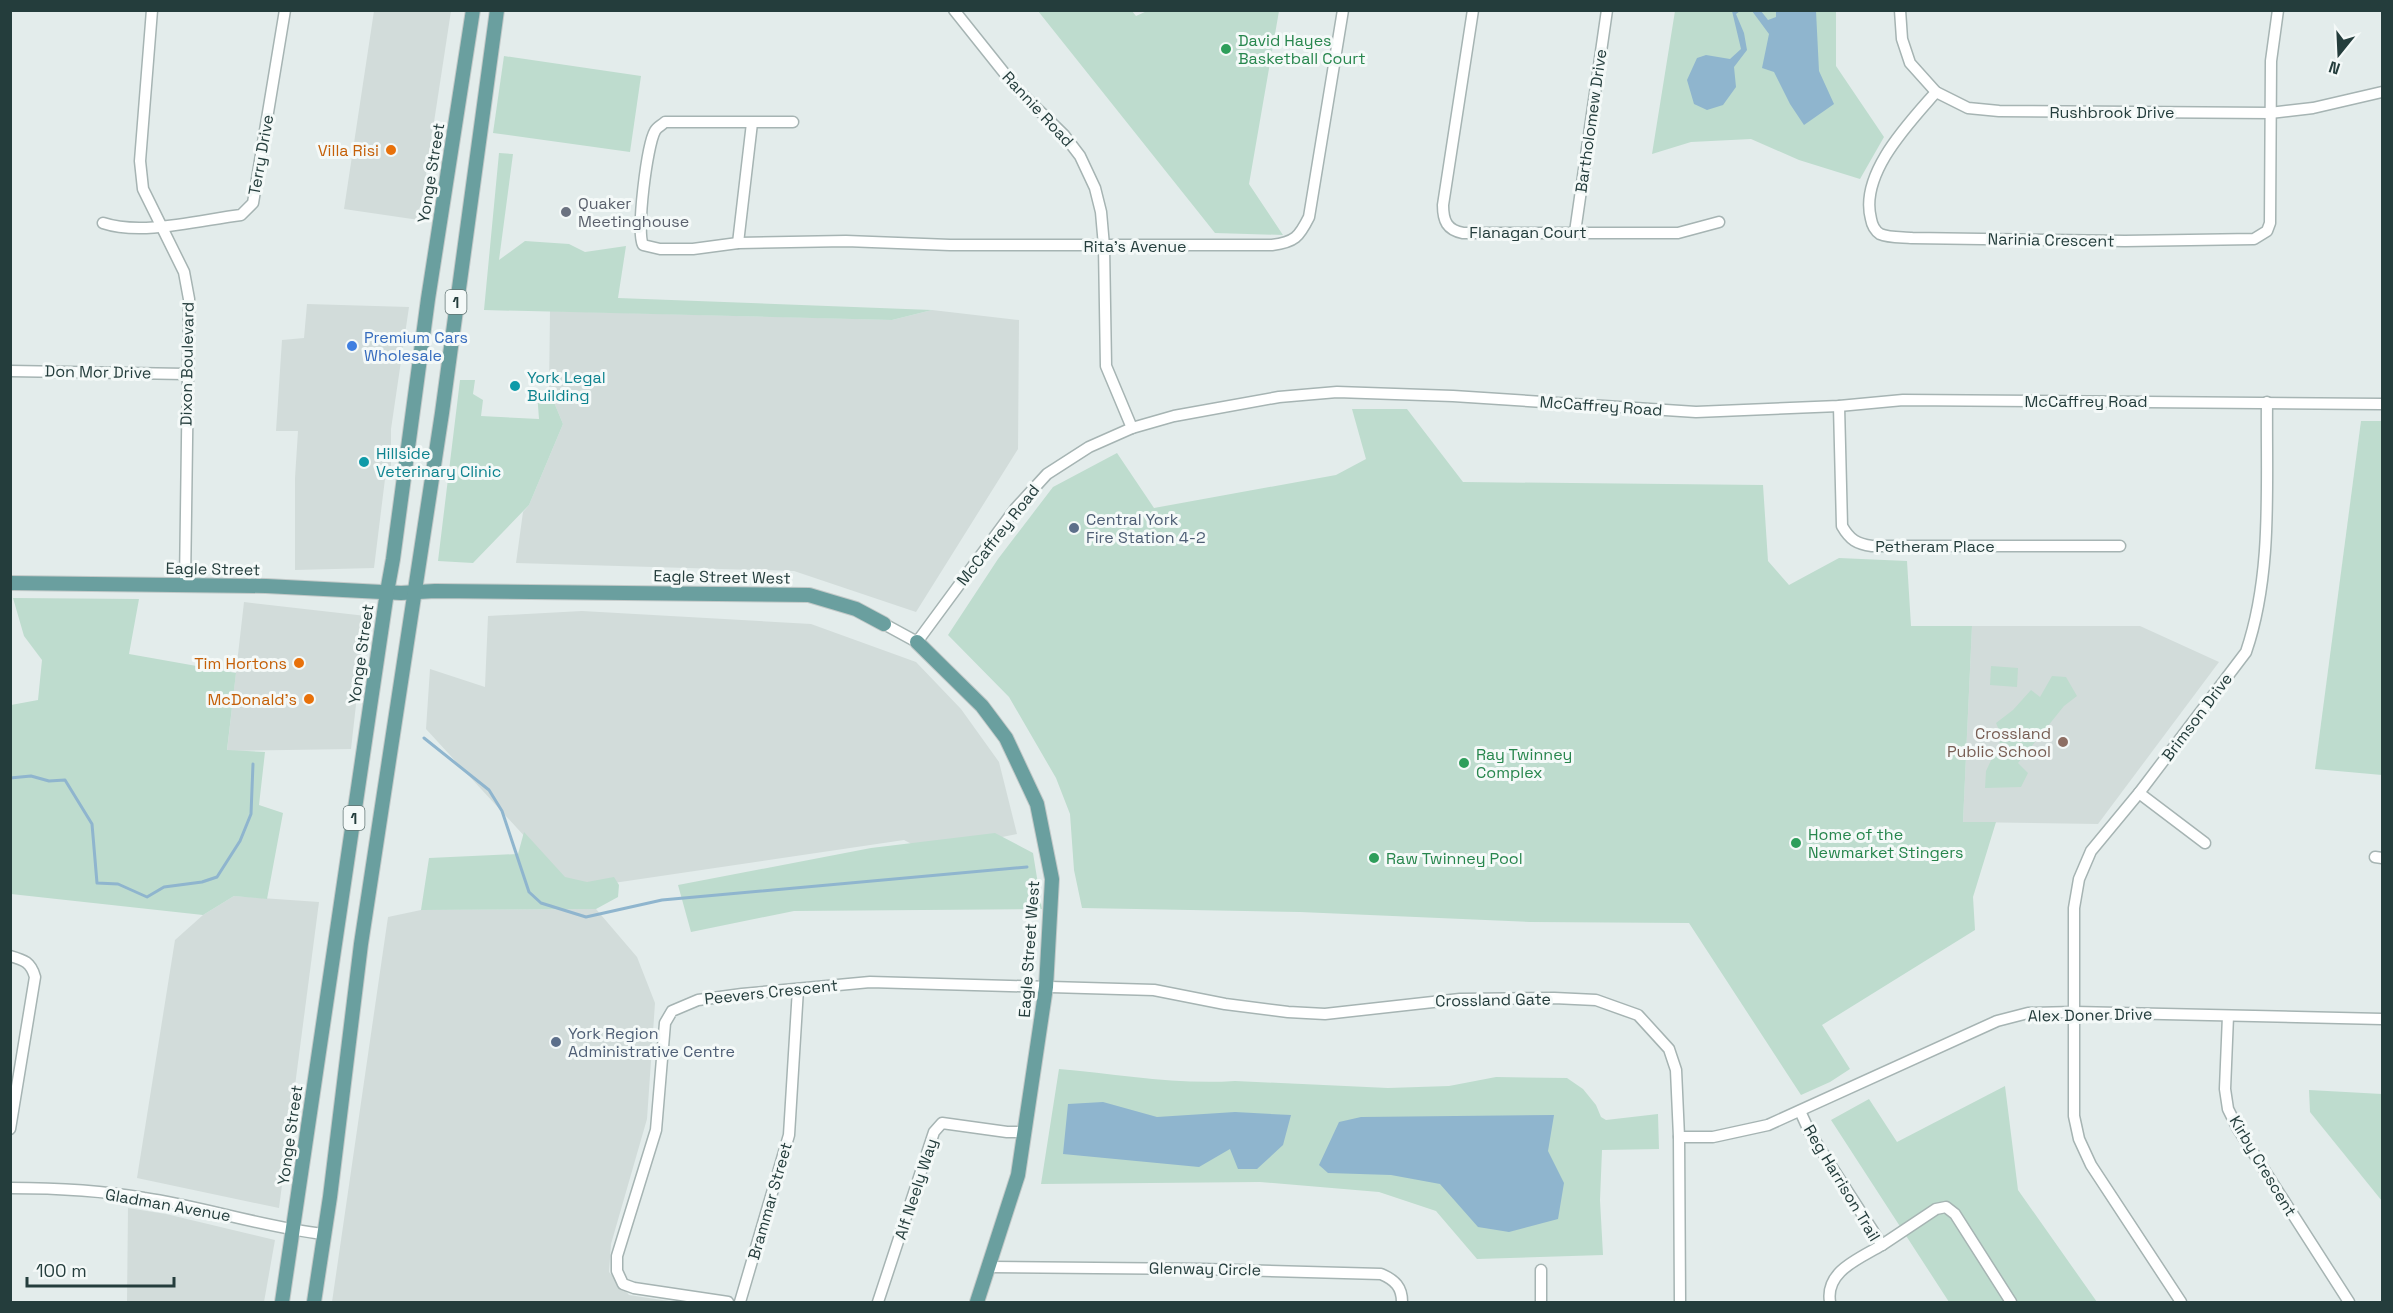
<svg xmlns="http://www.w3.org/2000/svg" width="2393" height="1313" font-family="'Space Grotesk',sans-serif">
	<rect width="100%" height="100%" fill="#e3eceb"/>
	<!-- built -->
	<g fill="#d2dcda">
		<polygon points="374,11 451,11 419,220 344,209"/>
		<polygon points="307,304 409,307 391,429 391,477 385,479 374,568 295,570 295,478 298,431 276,431 282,340 304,338"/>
		<polygon points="932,310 1019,320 1018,449 916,612 794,571 516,563 523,512 529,505 563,424 549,390 550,311 892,320"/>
		<polygon points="244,602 366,616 351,749 227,751"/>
		<polygon points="582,611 811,624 916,662 961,709 999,762 1017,834 927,852 904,840 573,889 426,729 430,669 485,687 488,616"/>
		<polygon points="1972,626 2140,626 2219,662 2098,824 1963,822"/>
		<polygon points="234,896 319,902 279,1208 137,1178 175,940 203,915"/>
		<polygon points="596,909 637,957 655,1003 647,1119 611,1244 609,1272 629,1295 675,1302 332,1302 388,917 421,910"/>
		<polygon points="128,1208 166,1214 275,1240 264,1302 127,1302"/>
	</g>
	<!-- green -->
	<g fill="#bedcce">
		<polygon points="1147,11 1279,11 1249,184 1283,235 1215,233 1038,11 1132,11 1136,16"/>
		<polygon points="1675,11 1836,11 1836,66 1884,137 1860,179 1799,160 1751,139 1691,142 1652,154"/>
		<polygon points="504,56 641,76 630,152 493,133"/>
		<polygon points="499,153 513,154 499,260 525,241 569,244 585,252 626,246 618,298 932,310 892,320 484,310"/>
		<polygon points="460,380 475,380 473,394 483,400 481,416 539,419 537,392 549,390 563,424 529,505 473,563 438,561"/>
		<polygon points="1352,409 1407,409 1463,482 1763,485 1768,561 1789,585 1839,558 1907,561 1911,626 1972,626 1963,822 1996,822 1973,897 1975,930 1822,1025 1850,1069 1830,1082 1801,1095 1689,923 1530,922 1300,912 1082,908 1074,870 1070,814 1056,778 1009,697 948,635 998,559 1053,487 1117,453 1154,508 1336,475 1366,459"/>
		<polygon points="2361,421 2382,421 2382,775 2315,769"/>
		<polygon points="13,598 139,599 129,654 236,673 227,750 265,752 259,805 283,813 267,899 234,896 203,915 11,894 11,705 38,700 42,660 24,636"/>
		<polygon points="1991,666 2018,668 2017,687 1990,685"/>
		<polygon points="2052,676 2066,677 2077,696 2064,706 2018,763 2028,773 2021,787 1985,788 1986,771 2002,737 1996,723 2013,710 2031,690 2040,697"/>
		<polygon points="524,832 565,877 587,882 614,877 619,885 618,897 596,909 421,910 429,858 518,854"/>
		<polygon points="995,833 1033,853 1042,909 794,911 691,932 678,885 871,848"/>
		<path d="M 1059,1069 C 1118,1074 1176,1085 1235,1081 L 1388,1088 L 1449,1086 L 1496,1077 L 1567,1078 L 1583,1089 L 1596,1105 L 1601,1117 L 1606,1120 L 1658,1114 L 1659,1149 L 1602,1150 L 1600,1200 L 1603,1255 L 1477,1259 L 1436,1211 L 1379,1192 L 1260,1182 L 1041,1184 Z"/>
		<polygon points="2005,1086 2018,1190 2097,1302 1949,1302 1831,1120 1869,1099 1897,1142"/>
		<polygon points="2309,1090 2382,1094 2382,1201 2310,1112"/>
	</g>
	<!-- water -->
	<g fill="#8fb5ce">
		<polygon points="1732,11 1740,11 1736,14 1744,33 1747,50 1734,67 1736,87 1723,105 1707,110 1694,104 1687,80 1697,58 1706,55 1730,59 1741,49"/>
		<polygon points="1752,11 1761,11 1768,20 1776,17 1776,11 1816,11 1819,71 1834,104 1804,125 1790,104 1774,72 1762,68 1769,34"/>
		<polygon points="1103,1102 1157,1117 1235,1112 1291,1115 1283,1145 1257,1169 1238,1169 1230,1149 1199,1167 1063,1154 1068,1104"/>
		<polygon points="1554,1115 1548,1151 1564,1183 1558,1219 1509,1232 1478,1227 1440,1184 1391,1175 1328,1173 1319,1165 1339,1122 1361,1117"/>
	</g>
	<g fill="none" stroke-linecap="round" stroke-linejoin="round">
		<!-- stream -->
		<g stroke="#8fb5ce" stroke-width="3">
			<polyline points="424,738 489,790 502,811 529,892 541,903 586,917 662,900 1027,867"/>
			<polyline points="10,778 31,776 49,781 65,780 92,824 97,883 118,884 147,897 164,887 202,882 217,877 240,841 251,814 253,764"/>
		</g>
		<defs>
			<g id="minor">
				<polyline points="152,10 140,161 143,189 184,272 189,299 185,584"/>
				<polyline points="954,10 1017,89 1064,135 1080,156 1095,188 1101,212 1104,246 1106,366 1132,428"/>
				<path d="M 1473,10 L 1443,205 C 1443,221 1447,230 1463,233 L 1678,233 L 1719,222"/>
				<polyline points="1900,10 1902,39 1910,63 1936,92 1968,108 1999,111 2270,113 2313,108 2382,92"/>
				<path d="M 1936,92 C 1909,123 1859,174 1871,219 C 1872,225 1874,230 1880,234 C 1889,238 1903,237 1912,238 L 2125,241 L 2254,239 L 2267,231 L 2270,223 L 2271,61 L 2278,10"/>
				<path d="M 793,122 L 665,122 C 662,125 657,127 655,131 C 647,145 636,232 643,245 L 660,249 L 693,249 L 738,243 L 846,241 L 950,245 L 1272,245 C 1295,242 1299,237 1309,217 L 1343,10"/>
				<path d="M 103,223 C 142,236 200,220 241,215 L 253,203 L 285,10"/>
				<polyline points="1575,232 1607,10"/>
				<polyline points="738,243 752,123"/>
				<polyline points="10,371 186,374"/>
				<path d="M 1839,406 L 1842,526 C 1850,540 1857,544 1872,546 L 2120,546"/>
				<polyline points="884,624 917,642 1015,509 1047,474 1089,447 1132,428 1174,416 1279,397 1337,392 1453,396 1696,412 1839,406 1903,400 2382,404"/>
				<polyline points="2139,793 2205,843"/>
				<polyline points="2375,857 2382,858"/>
				<path d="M 10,956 C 24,960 31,962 35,977 L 10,1129"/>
				<polyline points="2228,1016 2225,1089 2228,1109 2238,1129 2349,1302"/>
				<path d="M 1800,1111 L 1810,1133 L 1882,1245 C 1859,1259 1825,1271 1830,1302"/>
				<polyline points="1679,1137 1713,1137 1768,1125 1997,1021 2028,1013 2074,1012 2382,1019"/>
				<path d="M 10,1188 C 55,1188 99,1190 144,1198 C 204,1207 263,1227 324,1234"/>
				<polyline points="1882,1245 1936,1209 1946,1207 1955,1214 2011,1302"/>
				<path d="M 990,1267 L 1203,1269 L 1381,1274 C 1395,1280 1402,1287 1402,1302"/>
				<polyline points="1541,1270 1541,1302"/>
				<polyline points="728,1302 634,1288 623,1284 617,1271 617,1256 656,1130 665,1023 672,1011 698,1000 742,994 870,982 1154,990 1225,1004 1288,1012 1325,1014 1460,999 1554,998 1596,1000 1638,1015 1669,1049 1676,1070 1679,1137 1680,1302"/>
				<polyline points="740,1302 789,1135 798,989"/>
				<polyline points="878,1302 934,1132 942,1123 1007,1132 1025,1132"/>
				<path d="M 2181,1302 L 2091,1165 L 2079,1139 L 2074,1116 L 2074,908 L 2079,879 L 2091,851 L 2139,793 L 2246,652 C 2273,573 2266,484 2267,402"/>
			</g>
			<g id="major">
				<polyline points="10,583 266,586 401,593 435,591 809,595 856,609 884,624"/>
				<polyline points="917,642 982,706 1006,738 1037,804 1052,879 1046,987 1018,1175 977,1302"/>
				<polyline points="282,1302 387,592 393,559 428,299 473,10"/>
				<polyline points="314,1302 330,1197 361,944 442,413 497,10"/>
			</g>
		</defs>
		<!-- minor casing -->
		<use href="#minor" stroke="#a6b4b3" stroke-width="13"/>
		<!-- major casing -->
		<use href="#major" stroke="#c2c9c8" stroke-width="16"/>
		<!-- minor -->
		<use href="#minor" stroke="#fff" stroke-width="10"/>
		<!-- major -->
		<use href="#major" stroke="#6a9f9f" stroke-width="14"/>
	</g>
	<!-- markers -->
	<g fill="#2e9e5b" stroke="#f4f9f8" stroke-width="2">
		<circle cx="1226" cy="49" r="6"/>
		<circle cx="1464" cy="763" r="6"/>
		<circle cx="1796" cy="843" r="6"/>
		<circle cx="1374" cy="858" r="6"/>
	</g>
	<g fill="#e8710a" stroke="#f4f9f8" stroke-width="2">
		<circle cx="391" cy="150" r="6"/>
		<circle cx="299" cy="663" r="6"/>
		<circle cx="309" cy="699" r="6"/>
	</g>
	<circle fill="#6b7280" stroke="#f4f9f8" stroke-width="2" cx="566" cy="212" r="6"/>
	<circle fill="#3f7fe0" stroke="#f4f9f8" stroke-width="2" cx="352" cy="346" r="6"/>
	<g fill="#0f9aa8" stroke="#f4f9f8" stroke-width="2">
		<circle cx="515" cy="386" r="6"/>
		<circle cx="364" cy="462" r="6"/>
	</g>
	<g fill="#5c6f8a" stroke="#f4f9f8" stroke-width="2">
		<circle cx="1074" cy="528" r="6"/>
		<circle cx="556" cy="1042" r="6"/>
	</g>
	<circle fill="#8d6e63" stroke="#f4f9f8" stroke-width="2" cx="2063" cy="742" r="6"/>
	<g text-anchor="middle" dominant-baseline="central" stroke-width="6" stroke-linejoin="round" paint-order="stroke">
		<!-- shield labels -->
		<g fill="#f4f9f8" stroke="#627574" stroke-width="1.5">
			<rect x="445.5" y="290" width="21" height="24" rx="4.5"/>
			<rect x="343.5" y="806" width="21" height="24" rx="4.5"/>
		</g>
		<g font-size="15" font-weight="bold" fill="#243d3c">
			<text x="456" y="302">1</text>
			<text x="354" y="818">1</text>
		</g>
		<!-- leisure labels -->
		<g font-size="16" fill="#27864d" stroke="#f4f9f8" text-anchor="start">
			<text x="1238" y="40">David Hayes<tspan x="1238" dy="18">Basketball Court</tspan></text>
			<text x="1476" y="754">Ray Twinney<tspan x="1476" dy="18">Complex</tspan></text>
			<text x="1808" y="834">Home of the<tspan x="1808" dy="18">Newmarket Stingers</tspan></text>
			<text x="1386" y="858">Raw Twinney Pool</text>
		</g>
		<!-- street labels -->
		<g font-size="16" fill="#243d3c" stroke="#f4f9f8">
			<text transform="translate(1038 109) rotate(47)">Rannie Road</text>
			<text x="2112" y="112">Rushbrook Drive</text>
			<text transform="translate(1591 121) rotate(-82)">Bartholomew Drive</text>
			<text transform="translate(261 155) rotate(-80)">Terry Drive</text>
			<text transform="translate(431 173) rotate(-81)">Yonge Street</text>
			<text x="1528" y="232">Flanagan Court</text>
			<text transform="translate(2051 240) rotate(1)">Narinia Crescent</text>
			<text x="1135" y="246">Rita's Avenue</text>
			<text transform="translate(187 364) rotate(-89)">Dixon Boulevard</text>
			<text transform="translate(98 372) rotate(1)">Don Mor Drive</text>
			<text x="2086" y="401">McCaffrey Road</text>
			<text transform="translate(1601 406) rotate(4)">McCaffrey Road</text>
			<text transform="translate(998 535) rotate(-52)">McCaffrey Road</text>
			<text x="1935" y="546">Petheram Place</text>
			<text transform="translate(213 569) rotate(1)">Eagle Street</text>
			<text transform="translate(722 577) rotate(1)">Eagle Street West</text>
			<text transform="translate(361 654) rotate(-82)">Yonge Street</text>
			<text transform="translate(2197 717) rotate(-53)">Brimson Drive</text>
			<text transform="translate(1029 949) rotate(-86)">Eagle Street West</text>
			<text transform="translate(771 992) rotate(-6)">Peevers Crescent</text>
			<text transform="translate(1493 1000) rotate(-1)">Crossland Gate</text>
			<text transform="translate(2090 1015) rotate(-1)">Alex Doner Drive</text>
			<text transform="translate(290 1135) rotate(-82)">Yonge Street</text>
			<text transform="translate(2263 1166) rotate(59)">Kirby Crescent</text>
			<text transform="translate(1842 1183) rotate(59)">Reg Harrison Trail</text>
			<text transform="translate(916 1189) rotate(-72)">Alf Neely Way</text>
			<text transform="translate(770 1201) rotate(-74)">Brammar Street</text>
			<text transform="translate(168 1205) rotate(10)">Gladman Avenue</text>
			<text transform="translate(1205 1269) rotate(1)">Glenway Circle</text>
		</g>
		<!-- food labels -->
		<g font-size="16" fill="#c56008" stroke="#f4f9f8" text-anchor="end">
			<text x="379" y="150">Villa Risi</text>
			<text x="287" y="663">Tim Hortons</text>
			<text x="297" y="699">McDonald's</text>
		</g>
		<!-- worship labels -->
		<g font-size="16" fill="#5b616d" stroke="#f4f9f8" text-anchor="start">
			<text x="578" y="203">Quaker<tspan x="578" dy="18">Meetinghouse</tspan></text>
		</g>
		<!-- shop labels -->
		<g font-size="16" fill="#366cbe" stroke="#f4f9f8" text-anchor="start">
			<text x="364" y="337">Premium Cars<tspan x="364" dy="18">Wholesale</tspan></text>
		</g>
		<!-- culture labels -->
		<g font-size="16" fill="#0d838f" stroke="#f4f9f8" text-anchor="start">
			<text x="527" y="377">York Legal<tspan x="527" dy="18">Building</tspan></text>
			<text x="376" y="453">Hillside<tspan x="376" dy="18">Veterinary Clinic</tspan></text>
		</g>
		<!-- service labels -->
		<g font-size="16" fill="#4e5e75" stroke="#f4f9f8" text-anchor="start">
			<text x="1086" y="519">Central York<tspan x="1086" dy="18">Fire Station 4-2</tspan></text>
			<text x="568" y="1033">York Region<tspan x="568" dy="18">Administrative Centre</tspan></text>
		</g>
		<!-- education labels -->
		<g font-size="16" fill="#785e54" stroke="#f4f9f8" text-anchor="end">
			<text x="2051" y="733">Crossland<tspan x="2051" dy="18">Public School</tspan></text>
		</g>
	</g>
	<!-- border -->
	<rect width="2393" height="1313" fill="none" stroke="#243d3c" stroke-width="24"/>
	<!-- north arrow -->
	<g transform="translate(2339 54) rotate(198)" stroke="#f4f9f8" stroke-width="4.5" paint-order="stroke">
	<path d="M0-4.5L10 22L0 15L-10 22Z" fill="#243d3c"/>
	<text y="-9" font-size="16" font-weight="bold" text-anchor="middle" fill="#243d3c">N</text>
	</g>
	<!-- scale -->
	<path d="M27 1277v9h147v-9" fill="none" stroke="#243d3c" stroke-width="3"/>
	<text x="36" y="1277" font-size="18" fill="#243d3c" stroke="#f4f9f8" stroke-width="4.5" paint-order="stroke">100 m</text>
</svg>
